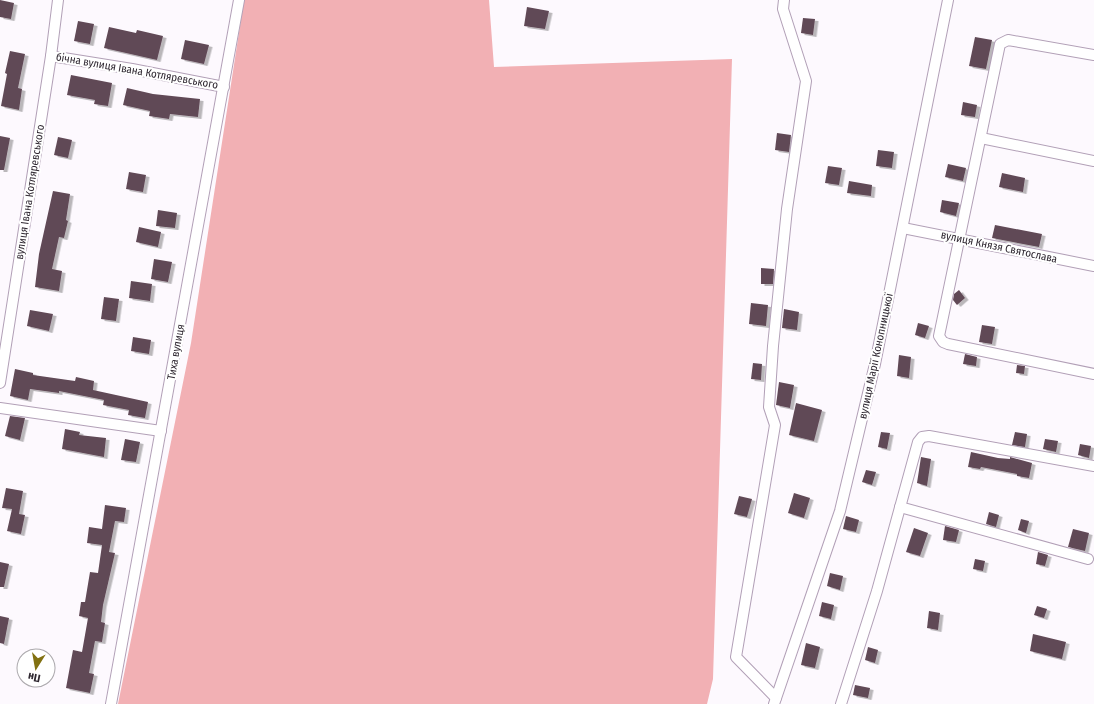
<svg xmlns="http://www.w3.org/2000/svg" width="1094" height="704" font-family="'Fira Sans Condensed',sans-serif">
	<defs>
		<filter id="shadow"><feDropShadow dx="3.5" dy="2" stdDeviation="0" flood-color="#0004"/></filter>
	</defs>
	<rect width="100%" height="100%" fill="#fdf9fe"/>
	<!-- forest -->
	<polygon fill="#f2b0b4" points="244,0 489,0 494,67 732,59 713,679 707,704 118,704 191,343"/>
	<!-- building -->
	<g fill="#614956" filter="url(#shadow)">
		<polygon points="0,0 14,3 11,19 0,17"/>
		<polygon points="527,7 549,11 545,29 524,26"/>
		<polygon points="803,18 815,19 813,35 801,33"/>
		<polygon points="78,21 94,24 90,44 74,41"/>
		<polygon points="109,27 136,33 137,30 163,36 157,60 104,48"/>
		<polygon points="975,37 992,40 986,69 969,66"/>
		<polygon points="185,40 209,45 204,64 181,59"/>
		<polygon points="10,51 25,54 18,88 22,89 19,110 1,106 7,74 5,73"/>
		<polygon points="71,75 112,83 108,106 94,104 95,100 67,95"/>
		<polygon points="127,88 153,94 200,99 198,117 170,114 169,119 149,116 150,111 123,105"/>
		<polygon points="963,102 977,105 975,117 961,115"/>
		<polygon points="777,133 791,135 789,152 775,150"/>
		<polygon points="0,136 10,138 4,170 0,170"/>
		<polygon points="58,137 72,140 68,158 54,155"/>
		<polygon points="878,150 894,152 892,168 876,166"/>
		<polygon points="948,164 966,168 963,181 945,177"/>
		<polygon points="828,166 842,168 839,185 825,183"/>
		<polygon points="129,172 146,175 143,192 126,189"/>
		<polygon points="1002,173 1025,178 1023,192 999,187"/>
		<polygon points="849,181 872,185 871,196 847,193"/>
		<polygon points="53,191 70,194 66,220 68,221 64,238 59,237 52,269 62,271 59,291 35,287 39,254"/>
		<polygon points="942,200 959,203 956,216 940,212"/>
		<polygon points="158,210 177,213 175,228 156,226"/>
		<polygon points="995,225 1042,234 1039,247 992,238"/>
		<polygon points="139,227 161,232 158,247 136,242"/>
		<polygon points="154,259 172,262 168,282 151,279"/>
		<polygon points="761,268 774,269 773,284 761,284"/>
		<polygon points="131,281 152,284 150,301 129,298"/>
		<polygon points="959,290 965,298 957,305 953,300 954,294"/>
		<polygon points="104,297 119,299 116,321 101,319"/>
		<polygon points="751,303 768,305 766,326 749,324"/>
		<polygon points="784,309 799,312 797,330 782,328"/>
		<polygon points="30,310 53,314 49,331 27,326"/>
		<polygon points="918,323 929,326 925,338 915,335"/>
		<polygon points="982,325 995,327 992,344 979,342"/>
		<polygon points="133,337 151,340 149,354 131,351"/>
		<polygon points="965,354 977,357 976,366 963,364"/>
		<polygon points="899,355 911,357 909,378 897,376"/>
		<polygon points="753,363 762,364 761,380 751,379"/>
		<polygon points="1017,365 1025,366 1024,374 1016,373"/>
		<polygon points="15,369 33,373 33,375 75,381 76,377 94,381 93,390 148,402 145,418 128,415 129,410 103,405 104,400 59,391 59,393 30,389 28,400 10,396"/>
		<polygon points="779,382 794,385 790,408 776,405"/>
		<polygon points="796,403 822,410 814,441 789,435"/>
		<polygon points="10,416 25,418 20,440 5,436"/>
		<polygon points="65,429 80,432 79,435 106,438 104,457 62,449"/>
		<polygon points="881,432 890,433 887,449 878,447"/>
		<polygon points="1015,432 1027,434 1025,447 1012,445"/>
		<polygon points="125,439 140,442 136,462 121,460"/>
		<polygon points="1045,439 1058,441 1056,452 1043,449"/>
		<polygon points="1080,444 1091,446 1089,458 1078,455"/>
		<polygon points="971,452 998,458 1010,459 1010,457 1032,463 1029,478 1017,476 1017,474 981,467 980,469 968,467"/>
		<polygon points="921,457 931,459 927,486 917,483"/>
		<polygon points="866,470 876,472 872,485 862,482"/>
		<polygon points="6,488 23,491 19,514 25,515 21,534 7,531 12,509 2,508"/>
		<polygon points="794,493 810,498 804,518 788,513"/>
		<polygon points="739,496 752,499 747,517 734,514"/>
		<polygon points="105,505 126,508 124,522 115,521 109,552 115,553 103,605 101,622 105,623 102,642 95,641 89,673 94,674 90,693 66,688 73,650 82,652 88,618 79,616 81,602 85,602 90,572 98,573 102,545 87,543 89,527 102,529"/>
		<polygon points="989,512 999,515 996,527 986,524"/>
		<polygon points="846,516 859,520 856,532 843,529"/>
		<polygon points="1021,519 1029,521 1026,533 1018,530"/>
		<polygon points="945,526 959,530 956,542 943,540"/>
		<polygon points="914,528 928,533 920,556 906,552"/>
		<polygon points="1073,529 1089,533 1085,551 1068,547"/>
		<polygon points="1038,552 1048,555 1045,566 1036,564"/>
		<polygon points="975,559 985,561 983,571 973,569"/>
		<polygon points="0,562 9,564 4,587 0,587"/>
		<polygon points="830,573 843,576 840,590 827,586"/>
		<polygon points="822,602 834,605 831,619 819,616"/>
		<polygon points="1037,606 1047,609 1044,618 1034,615"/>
		<polygon points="929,611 940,613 938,630 927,628"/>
		<polygon points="0,616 9,618 4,644 0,643"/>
		<polygon points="1033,634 1066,642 1062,659 1030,651"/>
		<polygon points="806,643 820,647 815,668 801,665"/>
		<polygon points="868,647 878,650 875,663 865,660"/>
		<polygon points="855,685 870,688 868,698 853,695"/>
	</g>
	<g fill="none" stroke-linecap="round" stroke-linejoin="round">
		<defs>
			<g id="minor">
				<polyline points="1094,55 1008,40 1000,44 939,336 943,342 948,344 1094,374"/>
				<polyline points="51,56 132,69 224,87"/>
				<polyline points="981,138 1094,161"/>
				<polyline points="903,228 1094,266"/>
				<polyline points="0,383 51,56 58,0"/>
				<polyline points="0,408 161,431"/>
				<polyline points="900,507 1088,559"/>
				<polyline points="776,698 736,657 775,425 769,407 773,346 787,209 806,81 783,9 784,0"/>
				<polyline points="111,704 239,0"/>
				<polyline points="774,704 840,511 875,364 948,0"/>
				<polyline points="841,704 877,591 918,442 922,437 929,436 1094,466"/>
			</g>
		</defs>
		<!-- minor casing -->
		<use href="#minor" stroke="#b2a0b7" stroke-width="12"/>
		<!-- minor -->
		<use href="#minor" stroke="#fff" stroke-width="10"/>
	</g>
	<g text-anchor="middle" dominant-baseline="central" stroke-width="4" stroke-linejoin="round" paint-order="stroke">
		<!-- street labels -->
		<g font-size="11" fill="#302932" stroke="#fff">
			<text transform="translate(137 71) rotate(10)">бічна вулиця Івана Котляревського</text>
			<text transform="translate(30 192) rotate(-81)">вулиця Івана Котляревського</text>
			<text transform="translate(999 247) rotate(12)">вулиця Князя Святослава</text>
			<text transform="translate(176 352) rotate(-80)">Тиха вулиця</text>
			<text transform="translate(876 356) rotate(-78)">вулиця Марії Конопницької</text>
		</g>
	</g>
	<!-- north arrow -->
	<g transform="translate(36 668) rotate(191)"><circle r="19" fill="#ffffff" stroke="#aca9ad"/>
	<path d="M0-3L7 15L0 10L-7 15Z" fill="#827111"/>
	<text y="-6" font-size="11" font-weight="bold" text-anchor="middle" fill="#302932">Пн</text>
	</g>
</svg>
